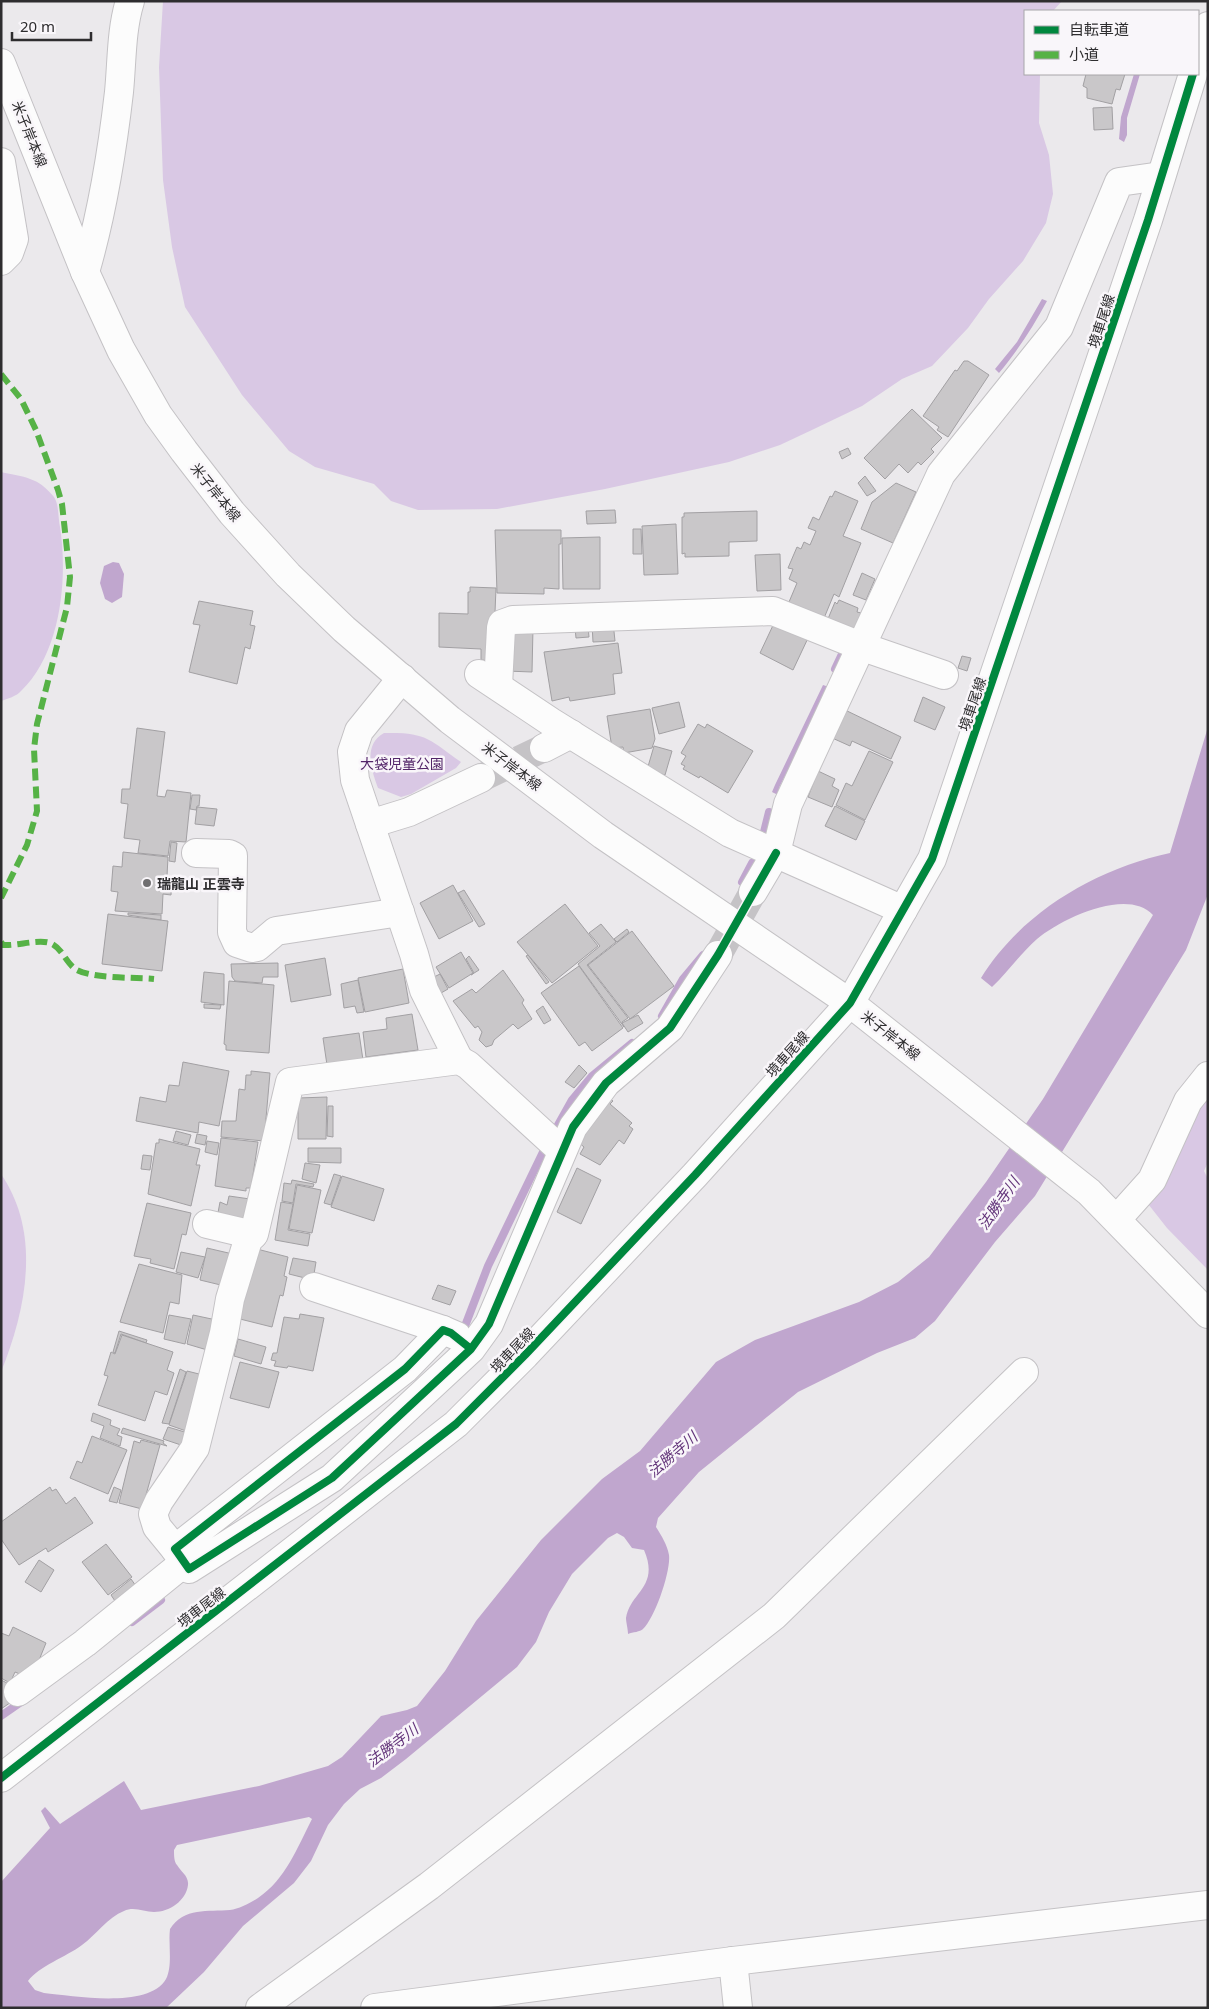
<svg xmlns="http://www.w3.org/2000/svg" width="1209" height="2009" font-family="'Noto Sans','Noto Sans JP',sans-serif">
	<rect width="100%" height="100%" fill="#ebe9ec"/>
	<!-- green -->
	<g fill="#d9c8e4">
		<polygon points="163,1 1062,1 1053,11 1025,11 1025,74 1040,74 1039,123 1049,155 1053,194 1046,223 1023,261 989,299 968,328 932,366 902,379 862,406 814,429 780,445 729,462 605,489 497,509 418,510 391,501 374,484 315,467 289,451 242,395 185,307 172,247 163,180 159,67"/>
		<path d="M 1,472 C 24,477 38,477 54,497 C 59,504 58,518 60,527 C 68,578 61,653 21,691 C 17,696 7,699 1,701 Z"/>
		<path d="M 384,733 C 426,732 429,739 461,762 L 456,768 L 411,794 L 401,797 L 378,788 C 371,769 363,745 384,733 Z"/>
		<polygon points="1208,1090 1208,1162 1204,1171 1208,1179 1208,1270 1167,1228 1145,1200"/>
		<path d="M 1,1174 C 42,1234 26,1310 1,1372 Z"/>
	</g>
	<!-- water -->
	<g fill="#c0a6ce" fill-rule="evenodd">
		<polygon points="1134,74 1140,74 1127,118 1127,135 1124,142 1119,139 1121,117"/>
		<path d="M 1042,299 L 1047,301 C 1033,327 1018,350 999,373 L 995,369 L 1017,342 Z"/>
		<polygon points="113,562 119,563 124,574 122,597 112,603 105,599 100,583 104,566"/>
		<polygon points="823,685 829,687 779,788 778,795 772,792 775,785"/>
		<path d="M 1208,727 L 1208,894 L 1186,950 L 1035,1196 L 995,1242 L 935,1321 L 915,1338 L 877,1353 L 798,1392 L 699,1472 L 658,1518 L 656,1527 C 662,1537 667,1544 669,1555 C 671,1571 655,1618 643,1629 C 640,1632 633,1632 628,1634 C 628,1629 626,1622 626,1618 C 630,1592 660,1587 644,1550 L 632,1548 L 624,1537 L 617,1533 L 608,1538 L 572,1574 L 549,1612 L 536,1642 L 517,1667 L 406,1759 L 381,1778 L 360,1789 L 344,1804 L 328,1825 L 311,1861 L 294,1883 L 243,1926 L 204,1972 L 166,2008 L 1,2008 L 1,1882 L 50,1828 L 41,1811 L 45,1807 L 60,1824 L 124,1781 L 141,1810 L 259,1786 L 328,1766 L 342,1757 L 381,1716 L 407,1710 L 417,1706 L 445,1671 L 476,1621 L 541,1540 L 602,1479 L 640,1451 L 716,1362 L 755,1340 L 859,1302 L 898,1282 L 929,1257 L 986,1182 L 1043,1099 L 1153,915 C 1127,887 1061,919 1037,939 C 1020,954 1008,972 992,987 L 981,978 C 1021,913 1095,869 1170,853 ZM 309,1817 L 312,1819 C 297,1848 286,1879 258,1898 C 250,1903 239,1909 230,1910 C 208,1912 184,1907 170,1929 C 168,1944 173,1965 166,1979 C 149,2009 74,1996 44,1993 L 35,1990 L 28,1981 C 39,1966 66,1957 82,1945 C 96,1935 108,1917 124,1911 C 134,1906 144,1912 154,1912 C 169,1912 186,1901 188,1885 C 189,1876 181,1872 177,1865 C 174,1862 174,1855 174,1850 L 177,1845 Z"/>
	</g>
	<g fill="none" stroke-linecap="round" stroke-linejoin="round">
		<!-- stream -->
		<g stroke="#c0a6ce" stroke-width="8">
			<polyline points="835,669 843,652"/>
			<polyline points="764,832 769,812"/>
			<polyline points="742,882 752,863"/>
			<polyline points="662,1016 683,979 703,955"/>
			<polyline points="460,1331 465,1326 488,1266 544,1150 572,1100 592,1076 632,1043"/>
			<polyline points="132,1622 161,1600"/>
			<polyline points="1,1716 24,1700"/>
		</g>
	</g>
	<!-- building -->
	<g fill="#c9c7c9" stroke="#a2a0a3">
		<polygon points="1086,74 1125,74 1120,90 1116,89 1112,104 1087,98 1087,88 1083,86"/>
		<polygon points="1112,107 1113,129 1094,130 1093,108"/>
		<polygon points="964,361 968,361 989,375 948,437 937,430 939,427 923,416 955,370 957,371"/>
		<polygon points="912,409 942,438 931,449 934,452 921,465 918,462 908,473 899,464 885,479 864,458"/>
		<polygon points="848,448 851,454 842,459 839,452"/>
		<polygon points="865,476 876,491 867,496 858,483"/>
		<polygon points="896,483 916,492 893,543 861,529 872,502"/>
		<polygon points="835,491 858,501 843,536 861,543 839,597 834,594 822,623 795,611 797,606 789,602 797,583 789,579 793,569 788,568 797,547 801,549 804,542 810,545 816,531 808,528 813,517 819,520 830,496 832,497"/>
		<polygon points="615,510 616,523 587,524 586,511"/>
		<polygon points="757,511 757,541 729,542 729,556 685,557 685,553 682,554 682,517 684,517 684,513"/>
		<polygon points="676,524 678,574 644,575 642,526"/>
		<polygon points="633,529 641,529 642,554 633,554"/>
		<polygon points="495,530 561,530 561,544 559,544 559,589 544,588 544,594 497,593"/>
		<polygon points="600,537 600,589 563,589 562,538"/>
		<polygon points="780,554 781,590 757,591 755,555"/>
		<polygon points="862,573 875,579 866,600 853,595"/>
		<polygon points="470,587 496,588 493,661 481,660 481,649 439,647 439,613 468,614 468,592 470,592"/>
		<polygon points="839,600 858,608 857,612 861,613 851,636 825,626 835,602 837,604"/>
		<polygon points="199,601 253,611 250,625 255,626 250,649 245,647 237,684 189,672 200,625 193,624"/>
		<polygon points="776,619 809,636 793,670 760,653"/>
		<polygon points="613,622 615,641 593,642 592,624"/>
		<polygon points="588,627 589,637 576,638 575,628"/>
		<polygon points="508,628 533,628 532,672 506,671"/>
		<polygon points="618,643 622,673 613,674 615,694 570,701 569,697 552,701 544,652"/>
		<polygon points="962,656 971,658 967,671 958,668"/>
		<polygon points="923,697 945,707 935,730 914,721"/>
		<polygon points="679,702 685,727 659,734 652,708"/>
		<polygon points="650,709 655,739 652,748 624,753 623,747 612,748 607,716"/>
		<polygon points="843,709 901,737 891,759 852,741 850,746 830,737"/>
		<polygon points="698,724 705,728 707,724 753,751 728,793 700,776 699,778 683,769 685,766 681,764 686,756 681,753"/>
		<polygon points="137,728 165,732 157,796 165,797 167,790 191,793 186,842 170,841 168,856 138,853 140,840 124,838 128,804 121,803 122,789 130,789"/>
		<polygon points="654,746 672,751 665,775 647,770"/>
		<polygon points="869,751 893,762 865,820 836,805 846,783 852,786"/>
		<polygon points="818,771 835,779 832,786 839,790 832,807 808,797"/>
		<polygon points="192,795 200,795 199,806 197,806 196,810 190,809"/>
		<polygon points="835,806 865,821 856,840 825,826"/>
		<polygon points="197,807 217,809 214,826 195,824"/>
		<polygon points="171,842 177,843 175,862 169,861"/>
		<polygon points="123,852 168,857 167,876 172,877 171,895 163,894 162,914 115,911 118,892 111,891 113,866 122,867"/>
		<polygon points="453,885 473,921 439,939 420,903"/>
		<polygon points="464,890 485,924 479,927 458,893"/>
		<polygon points="565,904 598,946 552,983 517,942"/>
		<polygon points="128,913 161,915 161,920 128,915"/>
		<polygon points="108,914 168,921 162,971 102,964"/>
		<polygon points="601,924 616,942 587,965 628,1018 622,1022 624,1027 578,964 600,946 589,933"/>
		<polygon points="627,929 629,932 617,942 614,939"/>
		<polygon points="632,931 674,986 630,1019 588,965"/>
		<polygon points="461,952 473,973 449,988 436,967"/>
		<polygon points="528,955 549,982 546,984 526,956"/>
		<polygon points="469,956 479,970 471,975 474,973 466,959"/>
		<polygon points="325,958 331,995 291,1002 285,965"/>
		<polygon points="278,963 278,977 263,977 262,983 235,981 232,977 231,964"/>
		<polygon points="579,966 623,1028 592,1051 585,1042 579,1046 541,993"/>
		<polygon points="403,969 409,1003 365,1012 358,978"/>
		<polygon points="503,970 524,1000 522,1003 532,1019 518,1029 513,1024 494,1040 492,1045 486,1047 479,1040 482,1032 478,1026 475,1028 453,1001 472,989 476,993"/>
		<polygon points="204,972 224,974 224,1005 201,1002"/>
		<polygon points="440,974 448,989 441,993 432,978"/>
		<polygon points="358,980 364,1012 357,1013 355,1006 344,1008 341,984"/>
		<polygon points="229,981 274,985 269,1053 226,1050 226,1045 224,1044"/>
		<polygon points="204,1004 221,1005 220,1009 204,1008"/>
		<polygon points="543,1006 551,1020 544,1024 536,1011"/>
		<polygon points="412,1014 418,1050 366,1057 363,1032 387,1029 386,1018"/>
		<polygon points="638,1015 643,1023 628,1032 622,1023"/>
		<polygon points="359,1033 363,1060 327,1065 323,1038"/>
		<polygon points="183,1062 229,1071 219,1126 199,1122 198,1133 136,1121 140,1097 166,1102 169,1085 179,1086"/>
		<polygon points="579,1065 587,1073 574,1088 565,1082"/>
		<polygon points="251,1071 270,1073 264,1141 221,1137 222,1121 236,1121 239,1089 245,1090 246,1075 251,1075"/>
		<polygon points="327,1097 326,1139 298,1139 298,1098"/>
		<polygon points="609,1098 613,1101 610,1104 632,1123 629,1126 633,1129 624,1144 619,1140 600,1165 580,1154 584,1147 578,1142"/>
		<polygon points="328,1106 333,1106 333,1137 327,1136"/>
		<polygon points="176,1131 191,1135 188,1145 173,1141"/>
		<polygon points="197,1134 207,1136 205,1145 195,1143"/>
		<polygon points="221,1138 258,1142 251,1188 246,1188 246,1191 215,1186"/>
		<polygon points="159,1139 200,1149 196,1165 200,1165 191,1206 148,1194 156,1143 159,1143"/>
		<polygon points="207,1141 219,1143 217,1155 205,1152"/>
		<polygon points="308,1148 341,1148 341,1163 308,1162"/>
		<polygon points="143,1155 152,1156 150,1170 141,1169"/>
		<polygon points="305,1163 320,1165 316,1183 302,1179"/>
		<polygon points="577,1168 601,1180 581,1224 557,1212"/>
		<polygon points="334,1174 341,1176 331,1205 324,1203"/>
		<polygon points="342,1176 384,1189 374,1221 331,1207"/>
		<polygon points="292,1180 314,1184 313,1187 296,1184 293,1203 282,1201 284,1183 291,1184"/>
		<polygon points="297,1185 321,1190 312,1233 289,1229"/>
		<polygon points="229,1196 250,1199 245,1223 217,1218 220,1202 227,1205"/>
		<polygon points="281,1202 293,1204 288,1230 310,1234 308,1246 275,1240"/>
		<polygon points="147,1203 191,1213 186,1235 182,1234 174,1269 150,1263 151,1259 134,1256"/>
		<polygon points="249,1247 288,1257 284,1276 287,1277 283,1296 280,1295 272,1327 232,1317"/>
		<polygon points="207,1248 237,1255 229,1287 200,1280"/>
		<polygon points="181,1252 205,1257 198,1278 176,1272"/>
		<polygon points="293,1258 316,1262 313,1280 289,1274"/>
		<polygon points="139,1264 182,1275 179,1304 170,1302 163,1333 120,1322"/>
		<polygon points="438,1285 456,1291 450,1305 432,1299"/>
		<polygon points="300,1314 324,1318 313,1371 288,1366 287,1368 274,1366 276,1361 271,1360 273,1353 277,1353 284,1317 299,1319"/>
		<polygon points="169,1315 191,1319 185,1344 164,1339"/>
		<polygon points="193,1315 221,1321 214,1352 187,1344"/>
		<polygon points="119,1331 147,1340 146,1343 121,1334 115,1353 113,1352"/>
		<polygon points="122,1335 173,1352 167,1370 174,1373 167,1395 155,1391 145,1421 98,1405 108,1376 104,1375 111,1352 115,1354"/>
		<polygon points="238,1339 266,1347 261,1364 234,1356"/>
		<polygon points="240,1362 279,1372 269,1408 230,1398"/>
		<polygon points="180,1369 186,1372 169,1424 162,1423"/>
		<polygon points="187,1371 207,1376 189,1432 169,1425"/>
		<polygon points="93,1413 111,1420 110,1425 120,1429 117,1435 122,1437 120,1446 100,1438 104,1426 91,1421"/>
		<polygon points="168,1427 188,1433 184,1446 163,1439"/>
		<polygon points="123,1428 164,1441 163,1443 167,1446 121,1433"/>
		<polygon points="92,1436 127,1450 108,1494 70,1478 77,1461 82,1463"/>
		<polygon points="141,1440 160,1445 142,1509 119,1503 134,1441 140,1443"/>
		<polygon points="50,1487 52,1491 56,1489 66,1504 75,1497 93,1523 48,1552 46,1548 19,1565 1,1539 1,1522"/>
		<polygon points="114,1487 121,1490 117,1503 109,1501"/>
		<polygon points="106,1544 132,1577 108,1595 82,1562"/>
		<polygon points="39,1560 54,1570 41,1592 25,1582"/>
		<polygon points="131,1579 136,1586 115,1601 111,1595"/>
		<polygon points="13,1627 46,1643 35,1670 27,1677 15,1672 10,1683 1,1678 1,1633 9,1636"/>
		<polygon points="1,1680 7,1683 17,1698 1,1709"/>
	</g>
	<g fill="none" stroke-linecap="round" stroke-linejoin="round">
		<!-- minor-tunnel -->
		<g stroke="#c5c3c6" stroke-width="28" stroke-dasharray="28 14" stroke-linecap="butt">
			<polyline points="481,778 544,748"/>
			<polyline points="718,955 753,892"/>
		</g>
		<defs>
			<g id="minor">
				<polyline points="1,162 14,239 9,253 1,261"/>
				<path d="M 85,272 C 102,214 112,153 119,92 C 122,62 121,30 130,1"/>
				<polyline points="479,674 551,722 730,833 903,910"/>
				<polyline points="402,678 359,731 352,752 355,780 414,954 424,990 459,1060"/>
				<polyline points="498,686 501,628 502,624 513,620 773,611 863,647 944,675"/>
				<polyline points="544,748 571,734"/>
				<polyline points="370,824 409,812 481,778"/>
				<polyline points="196,853 229,854 233,856 232,932 237,943 252,948 257,947 276,931 400,912"/>
				<polyline points="753,892 776,853 788,804 941,474 1059,327 1119,182 1161,176"/>
				<polyline points="1117,1219 1152,1180 1188,1101 1208,1076"/>
				<polyline points="207,1224 253,1235"/>
				<polyline points="314,1287 443,1330 457,1336"/>
				<polyline points="443,1330 405,1369 175,1549 189,1569 332,1478 471,1349 489,1324 573,1127 606,1083 670,1028 718,955"/>
				<polyline points="175,1549 157,1527 153,1514 159,1501 195,1448 224,1333 230,1299 248,1240 254,1234 290,1082 459,1060 468,1065 562,1151"/>
				<polyline points="18,1692 85,1643 185,1562"/>
				<polyline points="733,1961 738,2008"/>
				<polyline points="260,2008 429,1886 774,1616 1024,1372"/>
				<polyline points="375,2008 733,1961 1208,1905"/>
			</g>
			<g id="major">
				<polyline points="1198,59 1208,26"/>
				<polyline points="1,63 85,272 121,350 158,415 184,451 232,513 288,575 344,629 450,720 603,835 850,1003 1089,1192 1208,1314"/>
				<polyline points="1,1778 456,1424 525,1355 695,1175 850,1003 932,859 1148,220 1193,74"/>
			</g>
		</defs>
		<!-- minor casing -->
		<use href="#minor" stroke="#c4c2c5" stroke-width="30"/>
		<!-- major casing -->
		<use href="#major" stroke="#c4c2c5" stroke-width="30"/>
		<!-- minor -->
		<use href="#minor" stroke="#fcfcfc" stroke-width="28"/>
		<!-- major -->
		<use href="#major" stroke="#fcfcfc" stroke-width="28"/>
		<!-- quiet -->
		<g stroke="#56b246" stroke-width="6" stroke-dasharray="12 6" stroke-linecap="butt">
			<polyline points="1,374 21,399 36,430 58,490 62,504 70,577 67,607 37,724 34,749 37,811 27,845 1,898"/>
			<path d="M 1,942 L 3,945 C 17,946 38,939 50,943 C 62,947 66,964 77,970 C 95,979 133,977 154,979"/>
		</g>
		<defs>
			<g id="cycleway">
				<polyline points="471,1349 451,1333 443,1330 405,1369 175,1549 189,1569 332,1478 471,1349 489,1324 573,1127 606,1083 670,1028 718,955 776,853"/>
				<polyline points="1,1778 456,1424 525,1355 695,1175 850,1003 932,859 1148,220 1193,74"/>
			</g>
		</defs>
		<!-- cycleway casing -->
		<use href="#cycleway" stroke="#f9f6fa" stroke-width="11"/>
		<!-- cycleway -->
		<use href="#cycleway" stroke="#00873e" stroke-width="8"/>
	</g>
	<!-- markers -->
	<circle fill="#706f71" stroke="#f9f6fa" stroke-width="2" cx="147" cy="883" r="5"/>
	<g text-anchor="middle" dominant-baseline="central" stroke-width="5" stroke-linejoin="round" paint-order="stroke">
		<!-- street labels -->
		<g font-size="14" fill="#2e2d2f" stroke="#f9f6fa">
			<text transform="translate(30 134) rotate(68)">米子岸本線</text>
			<text transform="translate(1101 321) rotate(-72)">境車尾線</text>
			<text transform="translate(216 492) rotate(51)">米子岸本線</text>
			<text transform="translate(972 704) rotate(-71)">境車尾線</text>
			<text transform="translate(512 766) rotate(37)">米子岸本線</text>
			<text transform="translate(891 1035) rotate(38)">米子岸本線</text>
			<text transform="translate(787 1054) rotate(-48)">境車尾線</text>
			<text transform="translate(512 1350) rotate(-46)">境車尾線</text>
			<text transform="translate(201 1607) rotate(-38)">境車尾線</text>
		</g>
		<!-- park labels -->
		<g font-size="14" fill="#522568" stroke="#f9f6fa">
			<text x="402" y="763">大袋児童公園</text>
		</g>
		<!-- poi labels -->
		<g font-size="14" font-weight="bold" fill="#2e2d2f" stroke="#f9f6fa" text-anchor="start">
			<text x="157" y="883">瑞龍山 正雲寺</text>
		</g>
		<!-- water labels -->
		<g font-size="15" font-style="italic" fill="#64367b" stroke="#f9f6fa">
			<text transform="translate(998 1203) rotate(-55)">法勝寺川</text>
			<text transform="translate(672 1454) rotate(-41)">法勝寺川</text>
			<text transform="translate(392 1745) rotate(-37)">法勝寺川</text>
		</g>
	</g>
	<!-- border -->
	<rect width="1209" height="2009" fill="none" stroke="#2e2d2f" stroke-width="5"/>
	<!-- legend -->
	<rect x="1024" y="10" width="175" height="65" fill="#f9f6fa" stroke="#a8a6a9"/>
	<rect x="1034" y="26" width="25" height="8" fill="#00873e" stroke="#a8a6a9"/>
	<text x="1069" y="35" font-size="15" fill="#2e2d2f">自転車道</text>
	<rect x="1034" y="51" width="25" height="8" fill="#56b246" stroke="#a8a6a9"/>
	<text x="1069" y="60" font-size="15" fill="#2e2d2f">小道</text>
	<!-- scale -->
	<path d="M12 32v8h79v-8" fill="none" stroke="#2e2d2f" stroke-width="2.5"/>
	<text x="20" y="32" font-size="15" fill="#2e2d2f" stroke="#f9f6fa" stroke-width="4" paint-order="stroke">20 m</text>
</svg>
